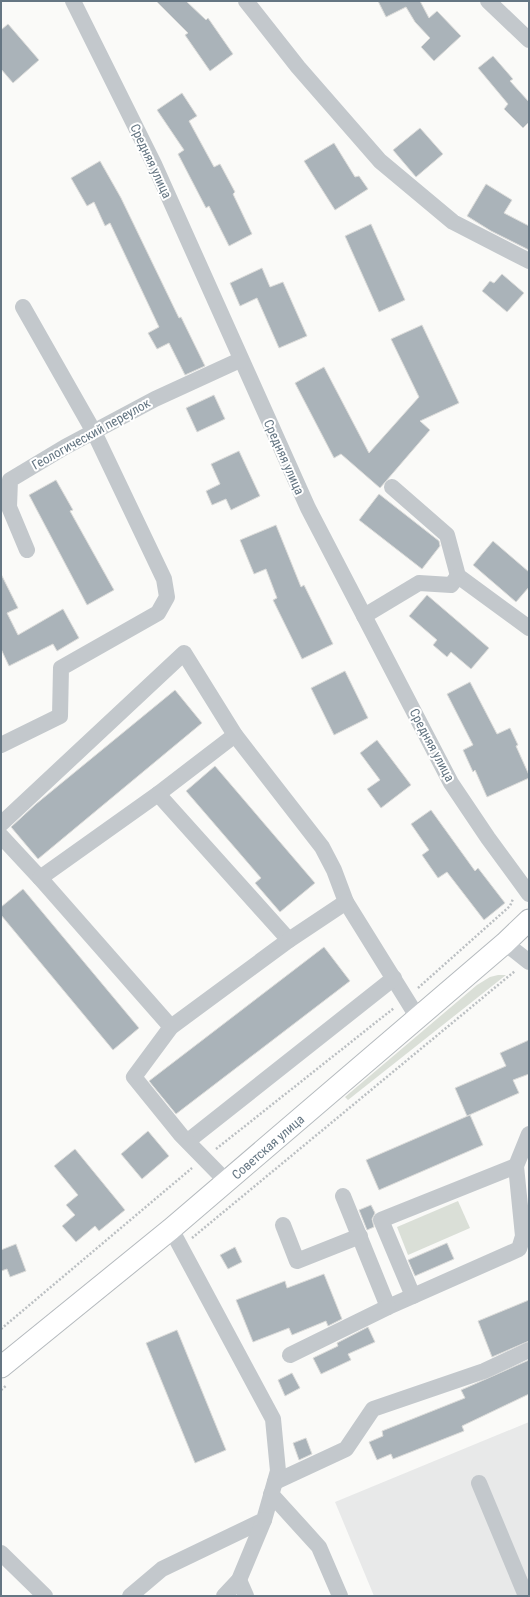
<svg xmlns="http://www.w3.org/2000/svg" width="530" height="1597" font-family="'Roboto Condensed',sans-serif">
	<rect width="100%" height="100%" fill="#fafaf8"/>
	<!-- built -->
	<polygon fill="#e8e9e9" points="529,1422 529,1596 374,1596 335,1502"/>
	<!-- green -->
	<g fill="#dadfd7">
		<polygon points="498,975 506,975 348,1100 345,1097 477,985 490,977"/>
		<polygon points="458,1201 470,1228 408,1255 397,1227"/>
	</g>
	<!-- building -->
	<g fill="#aab3b9" stroke="#dcdcda">
		<polygon points="156,1 186,1 206,20 208,18 233,54 210,71 185,35 188,33"/>
		<polygon points="378,1 420,1 429,18 437,11 461,36 434,61 421,47 430,38 415,22 406,7 386,17"/>
		<polygon points="8,24 39,60 13,83 1,69 1,30"/>
		<polygon points="493,56 513,79 510,81 529,102 529,122 523,128 504,109 508,104 478,68"/>
		<polygon points="182,93 197,116 189,121 214,167 220,164 235,192 233,194 252,234 229,246 209,206 206,208 178,154 184,150 157,110"/>
		<polygon points="420,128 443,154 416,177 393,150"/>
		<polygon points="334,143 355,177 359,176 368,189 335,210 304,161"/>
		<polygon points="100,161 121,198 179,318 181,317 205,366 185,375 169,343 157,349 148,333 159,327 110,223 105,226 94,202 87,206 71,178"/>
		<polygon points="486,184 512,200 504,213 529,226 529,250 491,231 467,216"/>
		<polygon points="371,224 405,300 379,312 345,236"/>
		<polygon points="262,268 270,287 283,282 307,336 279,348 257,298 240,306 230,283"/>
		<polygon points="502,274 524,293 507,312 482,291 490,281 494,283"/>
		<polygon points="422,325 459,403 420,421 430,430 380,488 341,454 334,458 295,383 324,367 369,453 419,397 391,339"/>
		<polygon points="214,395 225,419 197,432 186,408"/>
		<polygon points="239,451 260,496 231,510 226,499 212,505 206,491 220,484 211,464"/>
		<polygon points="56,480 73,510 70,511 114,590 87,605 29,495"/>
		<polygon points="379,494 439,541 440,546 422,569 359,520"/>
		<polygon points="276,525 301,587 304,585 333,644 302,659 273,600 277,598 266,569 254,574 240,540"/>
		<polygon points="493,541 529,572 529,587 516,602 473,565"/>
		<polygon points="1,574 18,608 7,613 18,635 63,609 79,638 57,651 53,644 9,666 1,649"/>
		<polygon points="427,595 489,648 471,669 451,652 447,657 433,645 437,640 409,616"/>
		<polygon points="345,671 368,718 334,735 311,688"/>
		<polygon points="470,682 497,734 510,728 518,745 516,746 529,775 529,778 487,797 475,770 473,772 463,750 473,745 447,694"/>
		<polygon points="175,690 202,723 38,859 11,827 36,804"/>
		<polygon points="377,740 411,785 381,808 367,789 380,780 360,753"/>
		<polygon points="215,766 315,883 280,912 255,883 261,878 186,791"/>
		<polygon points="431,810 475,871 478,868 505,903 484,920 447,872 438,878 422,855 429,850 411,824"/>
		<polygon points="23,889 139,1028 113,1050 1,915 1,907"/>
		<polygon points="324,947 350,981 176,1114 149,1081"/>
		<polygon points="529,1040 529,1074 513,1080 519,1093 467,1116 455,1088 506,1066 500,1053"/>
		<polygon points="470,1115 483,1145 379,1190 366,1160"/>
		<polygon points="148,1131 169,1156 142,1179 121,1154"/>
		<polygon points="75,1149 125,1210 99,1231 95,1226 76,1242 62,1226 75,1215 66,1205 78,1195 54,1166"/>
		<polygon points="371,1205 375,1213 372,1219 374,1227 367,1230 359,1210"/>
		<polygon points="447,1243 454,1259 415,1276 408,1260"/>
		<polygon points="16,1244 26,1271 10,1277 7,1269 1,1271 1,1250"/>
		<polygon points="235,1247 242,1262 228,1269 220,1255"/>
		<polygon points="324,1274 342,1319 328,1326 326,1321 292,1335 289,1328 253,1342 236,1300 285,1281 287,1288"/>
		<polygon points="529,1300 529,1341 492,1357 478,1321"/>
		<polygon points="368,1327 375,1342 348,1354 351,1360 321,1374 313,1358 338,1346 337,1343"/>
		<polygon points="177,1330 226,1450 195,1463 146,1343"/>
		<polygon points="529,1360 529,1394 462,1426 464,1431 393,1459 391,1454 377,1460 369,1442 383,1436 382,1431 465,1398 461,1390"/>
		<polygon points="292,1373 300,1388 285,1396 278,1380"/>
		<polygon points="306,1438 312,1454 299,1460 293,1443"/>
	</g>
	<g fill="none" stroke-linecap="round" stroke-linejoin="round">
		<defs>
			<polyline id="major" points="1,1367 171,1229 505,943 529,920"/>
		</defs>
		<!-- major casing -->
		<use href="#major" stroke="#b5babe" stroke-width="23"/>
		<!-- path -->
		<g stroke="#bbbfc2" stroke-width="2.5" stroke-dasharray="2 2" stroke-linecap="butt">
			<polyline points="418,988 510,906 513,899"/>
			<polyline points="216,1149 394,1008"/>
			<polyline points="192,1238 515,971"/>
			<polyline points="1,1329 192,1168"/>
			<polyline points="1,1390 7,1385"/>
		</g>
		<!-- minor -->
		<g stroke="#c3c8cc" stroke-width="16">
			<polyline points="73,1 154,164 308,508 451,783 488,838 529,894"/>
			<polyline points="246,1 298,67 380,161 453,222 529,261"/>
			<polyline points="488,1 529,40"/>
			<polyline points="392,487 447,535 458,576 529,628"/>
			<polyline points="27,550 9,507 10,480 65,447 155,399 240,360"/>
			<polyline points="364,616 419,583 451,585 458,576"/>
			<polyline points="1,745 60,716 61,668 158,613 167,597 164,579 94,432 23,307"/>
			<polyline points="158,794 235,735"/>
			<polyline points="1,824 184,653 235,735 322,847 334,870 346,902 418,1018"/>
			<polyline points="1,836 40,878"/>
			<polyline points="505,943 529,962"/>
			<polyline points="171,1027 40,878 158,794 289,940"/>
			<polyline points="188,1141 394,978"/>
			<polyline points="516,1166 381,1220 413,1296 519,1249 523,1236 516,1166 529,1134"/>
			<polyline points="227,1182 181,1135 134,1077 171,1027 289,940 346,902"/>
			<polyline points="343,1196 388,1307 413,1296"/>
			<polyline points="283,1225 297,1261 360,1236"/>
			<polyline points="290,1355 388,1307"/>
			<polyline points="275,1482 346,1449 373,1409 484,1371 529,1350"/>
			<polyline points="479,1483 526,1596"/>
			<polyline points="271,1494 319,1547 340,1596"/>
			<polyline points="1,1553 45,1596"/>
			<polyline points="239,1580 246,1596"/>
			<polyline points="130,1596 162,1569 264,1520 278,1471 273,1419 171,1229"/>
			<polyline points="224,1596 239,1580 264,1520"/>
		</g>
		<!-- major -->
		<use href="#major" stroke="#fff" stroke-width="21"/>
	</g>
	<g text-anchor="middle" dominant-baseline="central" stroke-width="4" stroke-linejoin="round" paint-order="stroke">
		<!-- street labels -->
		<g font-size="13" fill="#657683" stroke="#fff">
			<text transform="translate(151 161) rotate(65)">Средняя улица</text>
			<text transform="translate(91 434) rotate(-29)">Геологический переулок</text>
			<text transform="translate(284 457) rotate(66)">Средняя улица</text>
			<text transform="translate(432 745) rotate(62)">Средняя улица</text>
			<text transform="translate(268 1147) rotate(-41)">Советская улица</text>
		</g>
	</g>
	<!-- border -->
	<rect width="530" height="1597" fill="none" stroke="#657683" stroke-width="4"/>
</svg>
